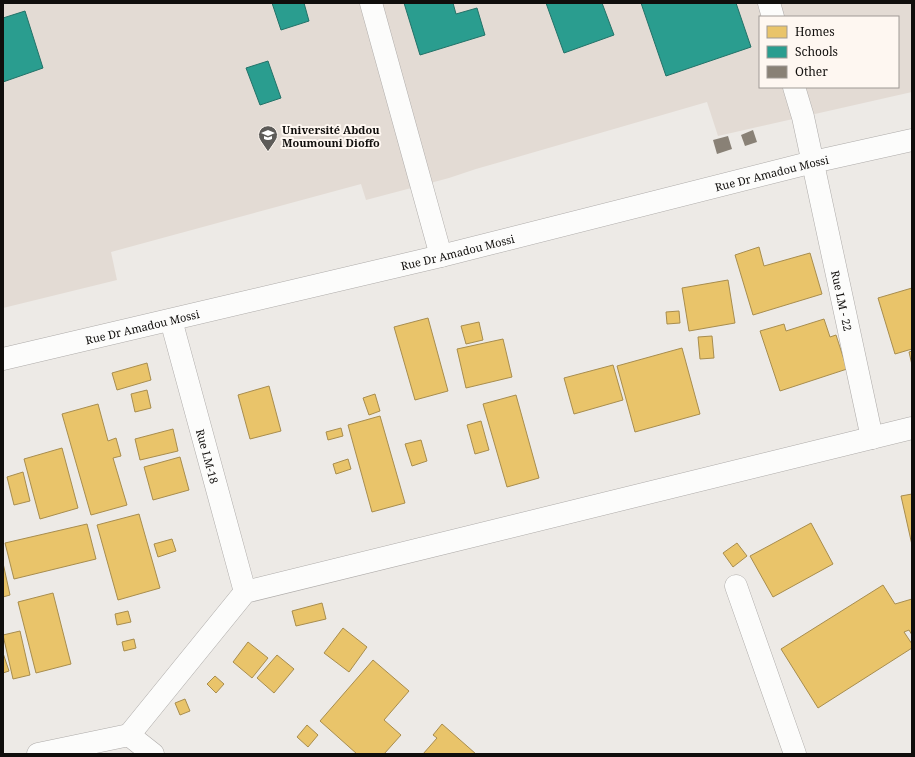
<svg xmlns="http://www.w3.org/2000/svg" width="915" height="757" font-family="'Noto Serif',serif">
	<rect width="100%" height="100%" fill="#edeae6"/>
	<!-- built -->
	<path fill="#e3dbd4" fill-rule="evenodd" d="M 3,3 L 912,3 L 912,92 L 718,136 L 707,102 L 476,169 L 449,178 L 366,200 L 361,184 L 111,252 L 117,280 L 3,308 ZM 760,17 L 898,17 L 898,87 L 760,87 Z"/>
	<!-- homes -->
	<g fill="#e9c46a" stroke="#a88d4e">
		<polygon points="759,247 764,266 810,253 822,294 753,315 735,255"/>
		<polygon points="728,280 735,323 689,331 682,288"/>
		<polygon points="912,288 912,349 895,354 878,298"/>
		<polygon points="679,311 680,323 667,324 666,312"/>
		<polygon points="428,318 448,391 415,400 394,327"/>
		<polygon points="824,319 830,337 836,335 847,369 780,391 760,331 784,324 786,331"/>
		<polygon points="479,322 483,340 466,344 461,326"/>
		<polygon points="712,336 714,358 700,359 698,337"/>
		<polygon points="503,339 512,377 466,388 457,349"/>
		<polygon points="682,348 700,414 635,432 617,366"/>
		<polygon points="912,351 912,365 909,352"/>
		<polygon points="147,363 151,380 117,390 112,373"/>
		<polygon points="613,365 623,400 574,414 564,378"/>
		<polygon points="269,386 281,431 250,439 238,395"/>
		<polygon points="147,390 151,408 135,412 131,394"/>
		<polygon points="375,394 380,411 369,415 363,398"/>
		<polygon points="516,395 539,478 507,487 483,404"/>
		<polygon points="98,404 108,441 116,438 121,456 113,458 127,505 91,515 62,414"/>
		<polygon points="380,416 405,503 372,512 348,425"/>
		<polygon points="481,421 489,450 475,454 467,425"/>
		<polygon points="341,428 343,436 328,440 326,432"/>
		<polygon points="173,429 178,451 140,460 135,439"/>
		<polygon points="421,440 427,461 412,466 405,444"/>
		<polygon points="62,448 78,508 40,519 24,459"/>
		<polygon points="180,457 189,490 153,500 144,467"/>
		<polygon points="348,459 351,469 336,474 333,464"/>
		<polygon points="23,472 30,501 14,505 7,477"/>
		<polygon points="912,494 912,545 901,496"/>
		<polygon points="139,514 160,588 118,600 97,525"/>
		<polygon points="811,523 833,564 773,597 750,556"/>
		<polygon points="87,524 96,559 14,579 5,543"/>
		<polygon points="172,539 176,551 158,557 154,544"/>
		<polygon points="737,543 747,556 733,567 723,553"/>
		<polygon points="3,563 10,595 3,597"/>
		<polygon points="883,585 895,604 912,599 912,635 909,630 904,632 912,644 912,648 818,708 781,649"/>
		<polygon points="53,593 71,664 36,673 18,602"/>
		<polygon points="322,603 326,619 296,626 292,611"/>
		<polygon points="128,611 131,622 117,625 115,614"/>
		<polygon points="343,628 367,647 349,672 324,653"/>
		<polygon points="20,631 30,675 13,679 3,635"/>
		<polygon points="134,639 136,648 124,651 122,642"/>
		<polygon points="248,642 268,658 252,678 233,662"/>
		<polygon points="3,653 9,671 3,673"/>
		<polygon points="277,655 294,669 274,693 257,678"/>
		<polygon points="373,660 409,691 384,720 401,735 384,754 357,754 320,721"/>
		<polygon points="215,676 224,684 216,693 207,684"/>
		<polygon points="185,699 190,711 180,715 175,703"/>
		<polygon points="442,724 476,754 423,754 437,738 433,735"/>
		<polygon points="307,725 318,735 308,747 297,737"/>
	</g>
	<!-- schools -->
	<g fill="#2a9d8f" stroke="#227268">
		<polygon points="272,3 304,3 309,21 281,30"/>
		<polygon points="404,3 453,3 456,14 477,8 485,35 420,55"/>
		<polygon points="546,3 602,3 614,35 564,53"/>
		<polygon points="641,3 736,3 751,47 666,76"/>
		<polygon points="25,11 43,68 3,82 3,18"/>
		<polygon points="268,61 281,98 260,105 246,68"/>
	</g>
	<!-- building -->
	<g fill="#898176">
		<polygon points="753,130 757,142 745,146 741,135"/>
		<polygon points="728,136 732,149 717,154 713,140"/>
	</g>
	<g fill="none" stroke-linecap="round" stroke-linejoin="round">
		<defs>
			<g id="minor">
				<polyline points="371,3 441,256"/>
				<polyline points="769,3 773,17"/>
				<path id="s1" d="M 794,87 L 803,117 L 872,438"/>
				<path id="s2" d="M 171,320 L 245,592"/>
				<path id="s3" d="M 3,359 L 441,256 L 813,162 L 912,140"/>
				<polyline points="736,586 795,754"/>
				<polyline points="129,735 245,592 912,428"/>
				<polyline points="38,754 129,735 153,754"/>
			</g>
		</defs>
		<!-- minor casing -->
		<use href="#minor" stroke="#aeaba9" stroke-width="23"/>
		<!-- minor -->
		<use href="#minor" stroke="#fcfcfb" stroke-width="22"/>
	</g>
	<!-- icons -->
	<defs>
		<symbol id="university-pin" viewBox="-11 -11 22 30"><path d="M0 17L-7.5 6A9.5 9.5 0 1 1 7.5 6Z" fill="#5d5b58" stroke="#fef7f1"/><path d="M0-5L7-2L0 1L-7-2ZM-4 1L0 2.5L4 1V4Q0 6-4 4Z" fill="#fff"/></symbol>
	</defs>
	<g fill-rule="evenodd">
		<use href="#university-pin" x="257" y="124" width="22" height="30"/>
	</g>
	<g text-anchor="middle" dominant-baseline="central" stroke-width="4" stroke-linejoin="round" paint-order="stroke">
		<!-- poi labels -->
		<g font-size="11" font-weight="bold" fill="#100e0c" stroke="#fef7f1" text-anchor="start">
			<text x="282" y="129">Université Abdou<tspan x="282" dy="13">Moumouni Dioffo</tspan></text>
		</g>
		<!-- street labels -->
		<g font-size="11" fill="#100e0c" stroke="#fef7f1">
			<text stroke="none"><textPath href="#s3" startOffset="791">Rue Dr Amadou Mossi</textPath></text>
			<text stroke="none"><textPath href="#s3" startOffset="467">Rue Dr Amadou Mossi</textPath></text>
			<text stroke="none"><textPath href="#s1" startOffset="219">Rue LM - 22</textPath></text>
			<text stroke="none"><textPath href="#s3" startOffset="143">Rue Dr Amadou Mossi</textPath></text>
			<text stroke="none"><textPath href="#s2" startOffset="141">Rue LM-18</textPath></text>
		</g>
	</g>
	<!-- border -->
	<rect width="915" height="757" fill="none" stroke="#100e0c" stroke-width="8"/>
	<!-- legend -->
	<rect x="759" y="16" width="140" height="72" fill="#fef7f1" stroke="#9f9a95"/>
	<rect x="767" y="26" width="20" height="12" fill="#e9c46a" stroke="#9f9a95"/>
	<text x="795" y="36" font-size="12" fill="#100e0c">Homes</text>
	<rect x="767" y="46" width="20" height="12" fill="#2a9d8f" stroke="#9f9a95"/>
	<text x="795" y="56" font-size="12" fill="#100e0c">Schools</text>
	<rect x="767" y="66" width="20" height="12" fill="#898176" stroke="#9f9a95"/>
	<text x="795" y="76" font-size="12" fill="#100e0c">Other</text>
</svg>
